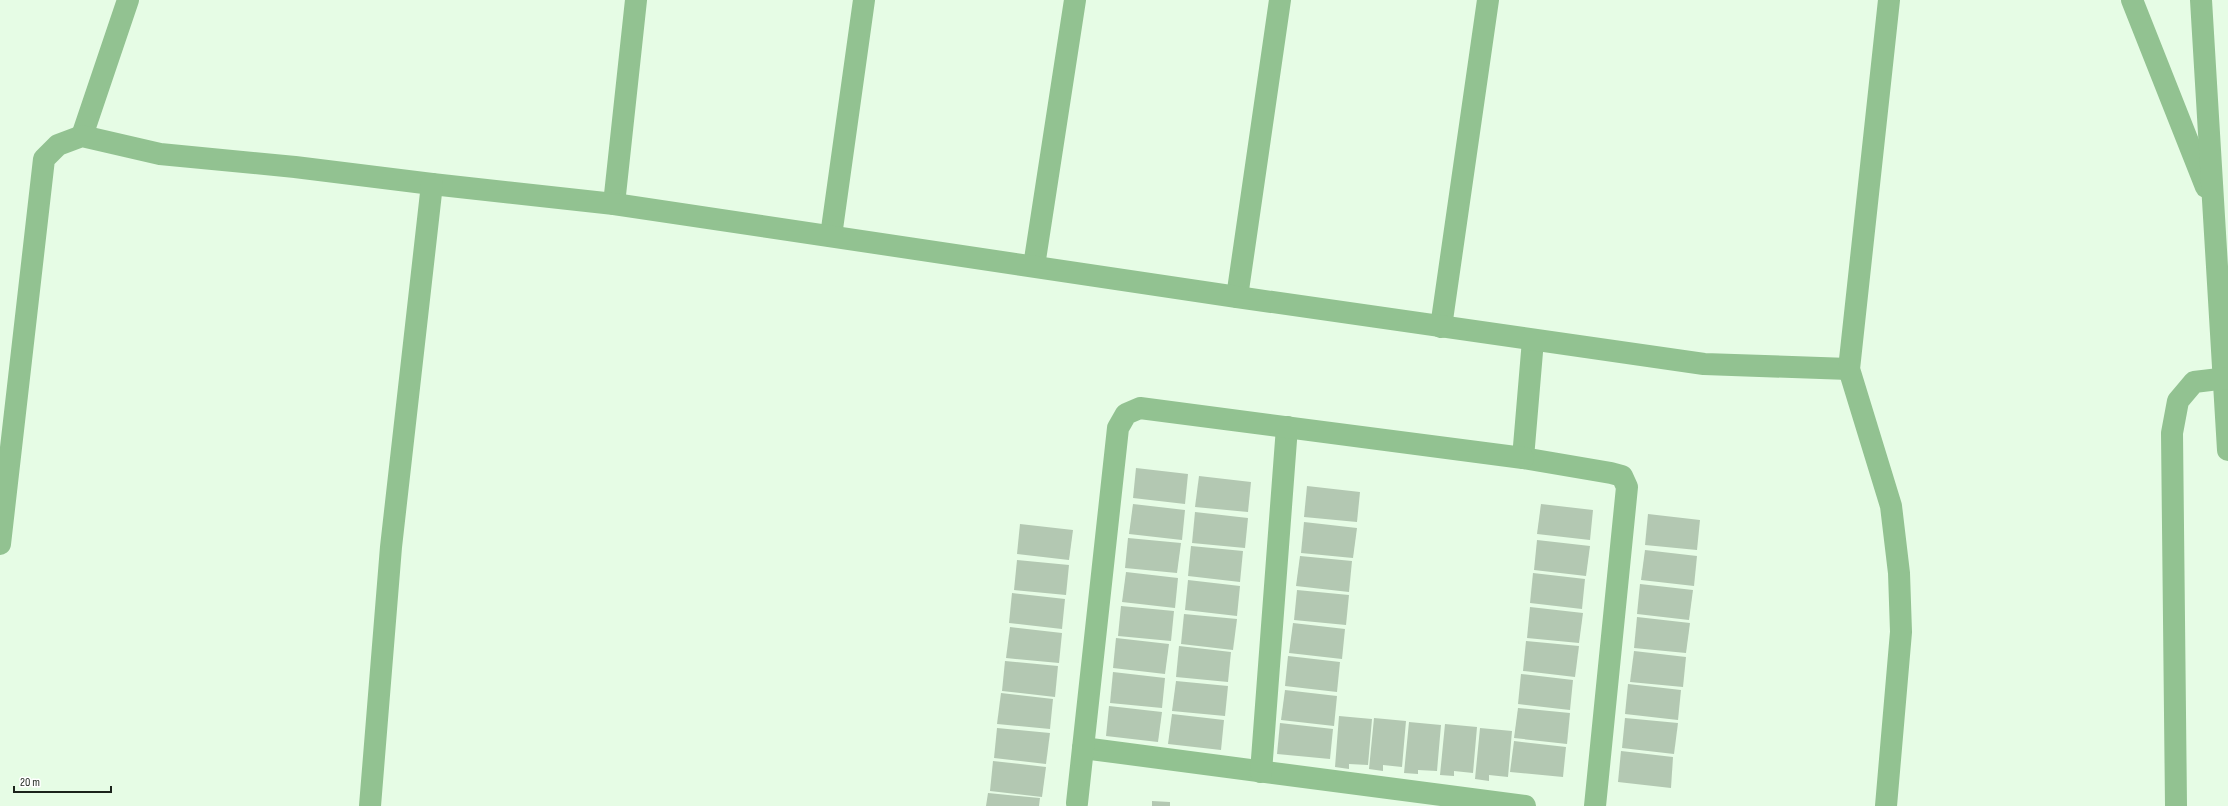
<svg xmlns="http://www.w3.org/2000/svg" width="2228" height="806" font-family="'Sofia Sans Condensed',sans-serif">
	<rect width="100%" height="100%" fill="#e6fce5"/>
	<!-- building -->
	<g fill="#b3c8b2">
		<polygon points="1136,468 1188,474 1185,504 1133,498"/>
		<polygon points="1199,476 1251,482 1248,512 1195,507"/>
		<polygon points="1307,486 1360,492 1357,522 1304,517"/>
		<polygon points="1133,504 1185,510 1182,540 1129,534"/>
		<polygon points="1541,504 1593,510 1590,540 1537,534"/>
		<polygon points="1195,512 1248,518 1245,548 1192,543"/>
		<polygon points="1648,514 1700,520 1697,550 1645,545"/>
		<polygon points="1304,522 1357,528 1353,558 1301,553"/>
		<polygon points="1020,524 1073,530 1069,560 1017,554"/>
		<polygon points="1128,538 1181,543 1177,573 1125,568"/>
		<polygon points="1537,540 1590,546 1586,576 1534,570"/>
		<polygon points="1191,546 1243,551 1240,582 1188,576"/>
		<polygon points="1645,550 1697,556 1694,586 1641,580"/>
		<polygon points="1300,556 1352,561 1349,592 1296,586"/>
		<polygon points="1017,560 1069,565 1066,595 1014,590"/>
		<polygon points="1126,572 1178,578 1175,608 1122,602"/>
		<polygon points="1533,573 1585,579 1582,609 1530,603"/>
		<polygon points="1188,580 1240,586 1237,616 1185,610"/>
		<polygon points="1640,584 1693,590 1689,620 1637,614"/>
		<polygon points="1297,590 1349,595 1346,625 1294,620"/>
		<polygon points="1012,593 1065,599 1062,629 1009,623"/>
		<polygon points="1121,606 1174,611 1171,641 1118,636"/>
		<polygon points="1530,607 1583,613 1579,643 1527,638"/>
		<polygon points="1184,614 1237,619 1233,650 1181,644"/>
		<polygon points="1637,617 1690,623 1686,653 1634,648"/>
		<polygon points="1293,623 1345,629 1342,659 1289,653"/>
		<polygon points="1010,627 1062,633 1059,663 1006,658"/>
		<polygon points="1116,638 1169,644 1165,674 1113,668"/>
		<polygon points="1526,641 1579,646 1575,677 1523,671"/>
		<polygon points="1179,646 1231,652 1228,682 1176,677"/>
		<polygon points="1634,651 1686,657 1683,687 1630,682"/>
		<polygon points="1288,656 1340,662 1337,692 1285,686"/>
		<polygon points="1005,661 1058,666 1055,697 1002,691"/>
		<polygon points="1113,672 1165,678 1162,708 1110,703"/>
		<polygon points="1521,674 1573,680 1570,710 1518,704"/>
		<polygon points="1176,681 1228,686 1225,716 1172,711"/>
		<polygon points="1628,684 1681,690 1678,720 1625,714"/>
		<polygon points="1285,690 1337,696 1334,726 1281,720"/>
		<polygon points="1001,693 1053,699 1050,729 997,724"/>
		<polygon points="1109,706 1162,712 1158,742 1106,736"/>
		<polygon points="1518,708 1570,713 1567,744 1514,738"/>
		<polygon points="1172,714 1224,720 1221,750 1168,744"/>
		<polygon points="1339,716 1372,719 1368,765 1349,764 1349,769 1335,767"/>
		<polygon points="1374,718 1406,721 1402,767 1383,765 1383,771 1369,769"/>
		<polygon points="1625,718 1678,723 1674,754 1622,748"/>
		<polygon points="1409,722 1441,725 1437,771 1418,770 1418,774 1404,773"/>
		<polygon points="1280,723 1333,729 1330,759 1277,754"/>
		<polygon points="1445,724 1477,727 1473,773 1454,771 1454,776 1440,775"/>
		<polygon points="997,728 1050,733 1046,764 994,758"/>
		<polygon points="1480,728 1512,731 1508,777 1489,775 1489,781 1475,779"/>
		<polygon points="1514,741 1566,747 1563,777 1510,772"/>
		<polygon points="1621,751 1673,757 1671,788 1618,782"/>
		<polygon points="993,761 1046,767 1042,797 990,791"/>
		<polygon points="988,793 1040,798 1039,806 986,806"/>
		<polygon points="1152,801 1170,802 1170,806 1152,806"/>
	</g>
	<g fill="none" stroke-linecap="round" stroke-linejoin="round">
		<!-- minor -->
		<g stroke="#92c291" stroke-width="22">
			<polyline points="2132,0 2206,187"/>
			<polyline points="2201,0 2228,450"/>
			<polyline points="82,136 128,0"/>
			<polyline points="614,204 636,0"/>
			<polyline points="831,236 864,0"/>
			<polyline points="1034,266 1075,0"/>
			<polyline points="1237,297 1280,0"/>
			<polyline points="1441,327 1488,0"/>
			<polyline points="1533,340 1523,458 1611,473 1622,476 1627,487 1595,806"/>
			<polyline points="0,544 44,159 58,145 82,136 160,154 295,167 432,184 614,204 1237,297 1704,364 1849,369"/>
			<polyline points="1083,748 1525,806"/>
			<polyline points="1261,772 1287,427"/>
			<polyline points="1077,803 1118,428 1126,414 1140,408 1523,458"/>
			<polyline points="370,806 391,547 432,184"/>
			<polyline points="1886,806 1901,632 1899,573 1891,506 1849,369 1889,0"/>
			<polyline points="2176,806 2172,433 2178,401 2194,382 2228,378"/>
		</g>
	</g>
	<!-- scale -->
	<path d="M14 786v6h97v-6" fill="none" stroke="#1b231b" stroke-width="2"/>
	<text x="20" y="786" font-size="12" fill="#1b231b" stroke="#ffffff" stroke-width="3" paint-order="stroke">20 m</text>
</svg>
